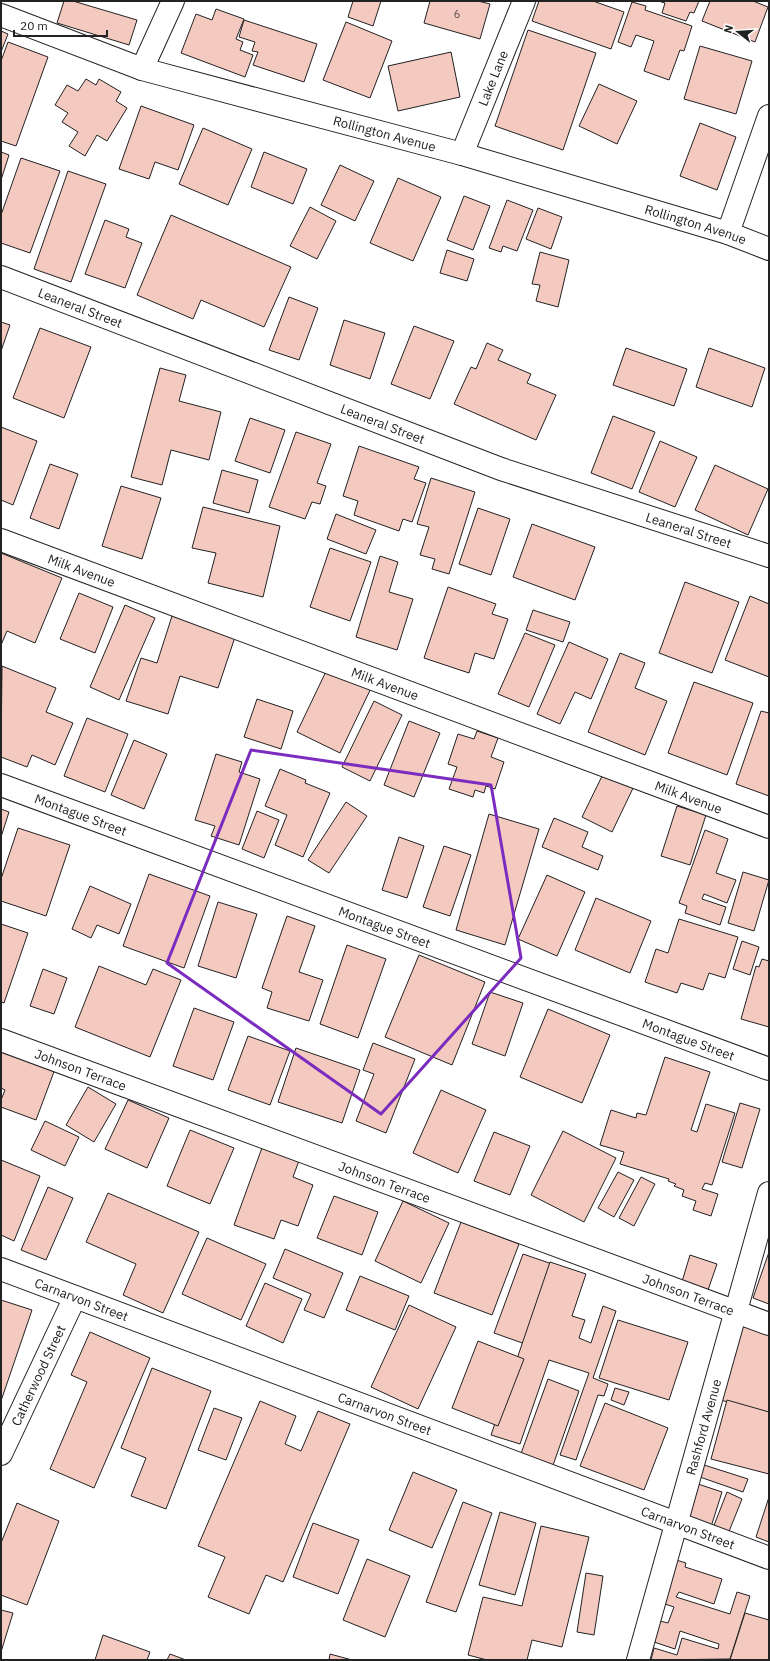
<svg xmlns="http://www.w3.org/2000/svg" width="770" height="1661" font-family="'IBM Plex Sans',sans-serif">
	<rect width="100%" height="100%" fill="#fff"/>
	<!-- building -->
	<g fill="#f3c9c0" stroke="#222">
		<polygon points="64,1 73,1 137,20 129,45 57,23"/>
		<polygon points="353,1 381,1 373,26 348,17"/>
		<polygon points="430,1 478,1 490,4 480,39 424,23"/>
		<polygon points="539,1 593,1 624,12 611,49 532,21"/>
		<polygon points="658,1 699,1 694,13 690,12 686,21 662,13 665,3"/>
		<polygon points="710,1 753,1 768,7 755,42 702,21"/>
		<polygon points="632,2 646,6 645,10 692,26 684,51 680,50 669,80 644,71 654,41 636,35 631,47 618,42"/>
		<polygon points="216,9 244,19 236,39 243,42 240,50 253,55 245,77 181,53 196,14 212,20"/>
		<polygon points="244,20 317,44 304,82 253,65 258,52 252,51 255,42 239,37"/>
		<polygon points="346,22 392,41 370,98 323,80"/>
		<polygon points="528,30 596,53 563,150 495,126"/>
		<polygon points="1,31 8,34 1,52"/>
		<polygon points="8,42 48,57 16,146 1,141 1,61"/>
		<polygon points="700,46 752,61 736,114 684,99"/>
		<polygon points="451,52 460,97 398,111 388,66"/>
		<polygon points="86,79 96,85 99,79 121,92 116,101 127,108 107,141 97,135 85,156 69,146 78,132 62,122 68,113 55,105 67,85 78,91"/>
		<polygon points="599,84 637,101 617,144 579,126"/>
		<polygon points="141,106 194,125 178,170 155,162 149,179 119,169"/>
		<polygon points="700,123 736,137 717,190 680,176"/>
		<polygon points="203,128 252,149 228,205 179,184"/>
		<polygon points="1,152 9,155 1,180"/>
		<polygon points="264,152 307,169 293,204 251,187"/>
		<polygon points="21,158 60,171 30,253 1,243 1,215"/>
		<polygon points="340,165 374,181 355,221 321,205"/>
		<polygon points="68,171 106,184 71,282 34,269"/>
		<polygon points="398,178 441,197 413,261 370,243"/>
		<polygon points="464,196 490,206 473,250 447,240"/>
		<polygon points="507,200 533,210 517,251 503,246 501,252 489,248"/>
		<polygon points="310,207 336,221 317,259 290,246"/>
		<polygon points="538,208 562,217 551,249 526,239"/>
		<polygon points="171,215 291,267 264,327 201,300 193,319 137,295"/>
		<polygon points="105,220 129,229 126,237 142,243 125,288 85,274"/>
		<polygon points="447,250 474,259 467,281 440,273"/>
		<polygon points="540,252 569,260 558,307 536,301 540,285 532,284"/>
		<polygon points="289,297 318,308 299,360 269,350"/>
		<polygon points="344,320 385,333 370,379 330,365"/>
		<polygon points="1,322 10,325 1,351"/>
		<polygon points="414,326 454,341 430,399 391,384"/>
		<polygon points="40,328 91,347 64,418 13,398"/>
		<polygon points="487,343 503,350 498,360 531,374 527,383 556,395 536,440 454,404 471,367 476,369"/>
		<polygon points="626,348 687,369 674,406 613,385"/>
		<polygon points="709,348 765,368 752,407 696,387"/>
		<polygon points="160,368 186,375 179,401 221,412 209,460 171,450 162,485 131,477"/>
		<polygon points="613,416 655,432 632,489 591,473"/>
		<polygon points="250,418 285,430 270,473 235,461"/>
		<polygon points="1,427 37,441 13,505 1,500"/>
		<polygon points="296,432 331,444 317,483 326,486 320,504 312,502 305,519 269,507"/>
		<polygon points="660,441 697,457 675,507 639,492"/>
		<polygon points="359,446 419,467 414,479 426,483 412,522 403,519 399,531 354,515 358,501 343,496"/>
		<polygon points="50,464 78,474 59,529 30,518"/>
		<polygon points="715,465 768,489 748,535 695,510"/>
		<polygon points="222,470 258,480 249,513 213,503"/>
		<polygon points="431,478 475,492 449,574 432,569 435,559 420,555 429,527 417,524"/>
		<polygon points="121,486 161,498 142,559 102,546"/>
		<polygon points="203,507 280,526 263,597 208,583 216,553 192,548"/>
		<polygon points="478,508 510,519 491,575 459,564"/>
		<polygon points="336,514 376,530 366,554 327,539"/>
		<polygon points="532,524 595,547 575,600 513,577"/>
		<polygon points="330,548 371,562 350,621 310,607"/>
		<polygon points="1,553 62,578 35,643 7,631 1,645"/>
		<polygon points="380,556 398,562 389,592 413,599 397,650 356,637"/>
		<polygon points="685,582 739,602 712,673 659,653"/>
		<polygon points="448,587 496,604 492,614 508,619 494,659 475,653 469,673 424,658"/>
		<polygon points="79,593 113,607 95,653 60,639"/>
		<polygon points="750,596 769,604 769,677 725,660"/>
		<polygon points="125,605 155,618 119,700 90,687"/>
		<polygon points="533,610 570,622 563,642 526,630"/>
		<polygon points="172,616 235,637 218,688 180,676 168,714 126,701 141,658 157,663"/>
		<polygon points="525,633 555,645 529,707 498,694"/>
		<polygon points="569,642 608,659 591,699 575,692 560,724 537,714"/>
		<polygon points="620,653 645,663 635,688 667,701 645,755 588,732"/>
		<polygon points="330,663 373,684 340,753 297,732"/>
		<polygon points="2,666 56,688 46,712 73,723 55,765 32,755 27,767 1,757"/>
		<polygon points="694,682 753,703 727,775 668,753"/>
		<polygon points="257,699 293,711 281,749 244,737"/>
		<polygon points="374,701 402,715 370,781 342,767"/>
		<polygon points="761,711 769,713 769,796 736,784"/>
		<polygon points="87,718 128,734 105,792 64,776"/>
		<polygon points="409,721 440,733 414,797 384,785"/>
		<polygon points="477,731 498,738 491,757 504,762 495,789 486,786 484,793 475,790 473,797 449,789 457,767 448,764 458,734 474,739"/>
		<polygon points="134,740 167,754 144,809 111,795"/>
		<polygon points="216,754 242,762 239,772 260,779 239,845 211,836 215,826 195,820"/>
		<polygon points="280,769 306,780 305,783 330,793 303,857 275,845 287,815 265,806"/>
		<polygon points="605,770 635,784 612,832 582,817"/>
		<polygon points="346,802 367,816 329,873 308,860"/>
		<polygon points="677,806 706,815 690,865 661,856"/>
		<polygon points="1,809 9,812 1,837"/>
		<polygon points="257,811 279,820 264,858 242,849"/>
		<polygon points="489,814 539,829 505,945 456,930"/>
		<polygon points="554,818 588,832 582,847 603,856 598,870 542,847"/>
		<polygon points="18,828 70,845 46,916 1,901 1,879"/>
		<polygon points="705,830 728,839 716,873 736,880 727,903 704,894 702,899 726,907 720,925 685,913 687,906 679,903"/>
		<polygon points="399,837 424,846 407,898 382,890"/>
		<polygon points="444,846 471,855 450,916 423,907"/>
		<polygon points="743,872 769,880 754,931 728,923"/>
		<polygon points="149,874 210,896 184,968 123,946"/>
		<polygon points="547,875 585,892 557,956 518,939"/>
		<polygon points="90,886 131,904 119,934 97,925 91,938 72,929"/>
		<polygon points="596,898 651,921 630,973 575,950"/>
		<polygon points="218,902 257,914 236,978 198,966"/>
		<polygon points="287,916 315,926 299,972 323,980 309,1021 267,1008 272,992 262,988"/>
		<polygon points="679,919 738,937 725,978 709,973 703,990 681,983 677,993 645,982 656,949 668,953"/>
		<polygon points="1,924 28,933 4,1003 1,1002"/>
		<polygon points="742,941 759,947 750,975 733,969"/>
		<polygon points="347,945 386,959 358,1038 320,1024"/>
		<polygon points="419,955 485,982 452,1065 385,1037"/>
		<polygon points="762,959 769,961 769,1027 741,1019 756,966 759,967"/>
		<polygon points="99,966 146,985 153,969 181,980 150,1057 75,1027"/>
		<polygon points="43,969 67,978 54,1014 30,1006"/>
		<polygon points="490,992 523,1003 505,1056 472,1044"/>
		<polygon points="194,1008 234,1022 213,1080 173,1066"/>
		<polygon points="548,1009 610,1035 582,1103 520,1077"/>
		<polygon points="248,1036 290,1051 270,1105 228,1090"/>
		<polygon points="373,1043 415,1059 386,1133 356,1121 374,1074 363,1070"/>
		<polygon points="296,1048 360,1070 342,1123 278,1102"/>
		<polygon points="1,1049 55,1069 36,1120 1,1107 1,1100 5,1090 1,1088"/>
		<polygon points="665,1057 710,1072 691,1130 697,1132 706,1104 735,1113 712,1185 705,1183 702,1189 718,1194 711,1216 693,1210 696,1201 682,1196 684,1190 674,1186 676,1184 668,1181 669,1179 620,1164 624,1152 600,1145 611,1110 636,1118 637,1113 646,1115"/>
		<polygon points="88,1087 116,1104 94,1142 66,1125"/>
		<polygon points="441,1090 486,1110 458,1173 413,1153"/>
		<polygon points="128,1100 169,1118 147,1168 105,1149"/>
		<polygon points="740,1103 760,1109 742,1168 722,1162"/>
		<polygon points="45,1121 79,1137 65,1166 31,1150"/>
		<polygon points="190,1130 234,1148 210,1204 167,1186"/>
		<polygon points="563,1131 616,1158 584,1222 531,1195"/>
		<polygon points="494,1132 530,1146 510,1195 474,1181"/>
		<polygon points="263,1145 300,1158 293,1177 313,1185 298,1226 281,1220 274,1239 234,1225"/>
		<polygon points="1,1160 40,1176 14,1241 1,1235"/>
		<polygon points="618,1172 634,1180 614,1217 598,1208"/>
		<polygon points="641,1177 655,1184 634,1226 619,1218"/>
		<polygon points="48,1187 73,1198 46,1260 21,1250"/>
		<polygon points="108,1193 199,1232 163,1313 123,1295 136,1264 86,1242"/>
		<polygon points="334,1196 378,1212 362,1255 317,1238"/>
		<polygon points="403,1201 449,1223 421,1283 375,1261"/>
		<polygon points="461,1222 519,1244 492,1315 434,1293"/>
		<polygon points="207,1238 266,1264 241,1320 182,1294"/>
		<polygon points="285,1249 343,1273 324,1318 304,1310 311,1294 273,1278"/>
		<polygon points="769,1252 769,1304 753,1298"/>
		<polygon points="523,1254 558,1266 528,1345 494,1333"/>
		<polygon points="690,1255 717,1264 707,1293 681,1285"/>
		<polygon points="550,1262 586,1274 572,1316 585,1320 579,1338 591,1343 603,1306 616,1311 593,1378 608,1384 604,1396 598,1395 576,1460 560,1455 589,1373 549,1360 520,1444 491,1435"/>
		<polygon points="360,1276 409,1296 395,1330 346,1310"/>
		<polygon points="265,1283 302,1299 283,1343 246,1326"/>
		<polygon points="1,1300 32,1310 1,1401"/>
		<polygon points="409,1305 456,1327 418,1409 371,1387"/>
		<polygon points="730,1318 769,1330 769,1415 705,1395"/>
		<polygon points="618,1320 688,1342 669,1400 599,1378"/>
		<polygon points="90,1332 150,1358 94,1488 50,1469 87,1382 71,1375"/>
		<polygon points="478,1341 524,1359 498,1426 452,1408"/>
		<polygon points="152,1368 211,1391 166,1509 131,1496 146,1458 121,1448"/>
		<polygon points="548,1379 579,1391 551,1471 519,1459"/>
		<polygon points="615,1388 629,1392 624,1405 611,1400"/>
		<polygon points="727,1400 769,1412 769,1474 711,1459"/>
		<polygon points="260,1401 296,1416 285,1444 301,1451 318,1411 350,1424 283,1582 266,1575 249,1614 208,1597 225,1557 198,1546"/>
		<polygon points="605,1403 668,1428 644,1490 580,1466"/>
		<polygon points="214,1408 242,1418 226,1460 198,1450"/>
		<polygon points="701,1464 748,1479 743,1492 697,1476"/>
		<polygon points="413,1472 457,1490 432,1548 389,1530"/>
		<polygon points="692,1482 722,1492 710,1530 679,1520"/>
		<polygon points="727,1492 742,1499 728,1534 713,1528"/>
		<polygon points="769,1497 769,1542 756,1537"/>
		<polygon points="463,1502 492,1513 456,1612 426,1602"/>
		<polygon points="17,1503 59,1521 27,1605 1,1595 1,1543"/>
		<polygon points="500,1512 536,1523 515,1595 479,1585"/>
		<polygon points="313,1523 359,1540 338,1594 293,1577"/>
		<polygon points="541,1526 589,1537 562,1647 532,1640 527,1660 487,1660 468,1655 483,1597 522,1606"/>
		<polygon points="367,1559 410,1576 385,1637 343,1620"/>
		<polygon points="673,1559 686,1563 685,1567 722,1579 714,1604 679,1592 676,1597 730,1614 737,1592 750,1596 730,1659 651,1660 654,1648 677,1655 682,1638 718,1649 719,1644 680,1631 675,1649 654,1642 660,1621 668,1623 674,1607 659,1602"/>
		<polygon points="586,1573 603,1576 594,1635 577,1632"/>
		<polygon points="1,1610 13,1613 1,1652"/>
		<polygon points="745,1613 769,1620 769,1660 730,1660"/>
		<polygon points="103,1635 150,1652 147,1660 95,1660"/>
		<polygon points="170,1654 186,1660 167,1660"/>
		<polygon points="330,1654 352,1660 329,1660"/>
	</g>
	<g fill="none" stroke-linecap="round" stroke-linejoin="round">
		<defs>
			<g id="minor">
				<path id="s1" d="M 1,15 L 142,69 L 462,154 L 728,233 L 769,249"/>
				<polyline points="142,69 173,1"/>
				<path id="s2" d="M 462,154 L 524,1"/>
				<polyline points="728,233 769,116"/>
				<path id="s3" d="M 1,277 L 501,469 L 769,556"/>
				<path id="s4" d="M 1,540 L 769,827"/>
				<path id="s5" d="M 1,785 L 769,1069"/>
				<path id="s6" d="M 1,1040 L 769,1324"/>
				<path id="s7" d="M 1,1269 L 769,1558"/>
				<path id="s8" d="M 1,1454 L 75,1297"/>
				<path id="s9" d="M 638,1660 L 769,1193"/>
			</g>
		</defs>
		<!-- minor casing -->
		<use href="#minor" stroke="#222" stroke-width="24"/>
		<!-- minor -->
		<use href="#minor" stroke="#fff" stroke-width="22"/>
	</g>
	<!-- marked area -->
	<path fill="none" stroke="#7b2cbf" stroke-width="3" stroke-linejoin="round" d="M 251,750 L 491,785 L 521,958 L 381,1114 L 167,963 Z"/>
	<g text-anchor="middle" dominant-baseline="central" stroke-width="3" stroke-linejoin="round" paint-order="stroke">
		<!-- number labels -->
		<g font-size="11" fill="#564c4a">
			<text x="457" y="14">6</text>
		</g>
		<!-- street labels -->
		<g font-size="13" fill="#222" stroke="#fff">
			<text stroke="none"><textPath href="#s2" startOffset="82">Lake Lane</textPath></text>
			<text stroke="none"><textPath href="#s1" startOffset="402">Rollington Avenue</textPath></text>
			<text stroke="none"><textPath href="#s1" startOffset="726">Rollington Avenue</textPath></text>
			<text stroke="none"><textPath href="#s3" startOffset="85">Leaneral Street</textPath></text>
			<text stroke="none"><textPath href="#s3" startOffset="409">Leaneral Street</textPath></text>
			<text stroke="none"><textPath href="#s3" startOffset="733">Leaneral Street</textPath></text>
			<text stroke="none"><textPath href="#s4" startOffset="86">Milk Avenue</textPath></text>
			<text stroke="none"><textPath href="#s4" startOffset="410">Milk Avenue</textPath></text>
			<text stroke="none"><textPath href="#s4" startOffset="734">Milk Avenue</textPath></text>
			<text stroke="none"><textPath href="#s5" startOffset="85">Montague Street</textPath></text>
			<text stroke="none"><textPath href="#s5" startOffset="409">Montague Street</textPath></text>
			<text stroke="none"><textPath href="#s5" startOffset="733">Montague Street</textPath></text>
			<text stroke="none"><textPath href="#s6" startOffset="85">Johnson Terrace</textPath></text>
			<text stroke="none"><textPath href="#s6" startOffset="409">Johnson Terrace</textPath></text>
			<text stroke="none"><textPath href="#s6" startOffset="733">Johnson Terrace</textPath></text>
			<text stroke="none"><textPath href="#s7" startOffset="86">Carnarvon Street</textPath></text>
			<text stroke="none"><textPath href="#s8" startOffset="87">Catherwood Street</textPath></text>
			<text stroke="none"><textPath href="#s7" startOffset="410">Carnarvon Street</textPath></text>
			<text stroke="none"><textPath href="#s9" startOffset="242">Rashford Avenue</textPath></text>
			<text stroke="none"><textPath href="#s7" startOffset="734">Carnarvon Street</textPath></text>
		</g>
	</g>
	<!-- border -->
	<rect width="770" height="1661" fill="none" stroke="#222222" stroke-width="4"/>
	<!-- north arrow -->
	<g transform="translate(738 32) rotate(287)" stroke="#ffffff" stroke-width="3" paint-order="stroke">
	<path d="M0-3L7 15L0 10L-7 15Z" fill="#222222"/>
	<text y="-6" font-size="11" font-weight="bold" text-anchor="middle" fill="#222222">N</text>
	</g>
	<!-- scale -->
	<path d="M14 30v6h93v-6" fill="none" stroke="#222222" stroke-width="2"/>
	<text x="20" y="30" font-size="12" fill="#222222" stroke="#ffffff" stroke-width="3" paint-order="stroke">20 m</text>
</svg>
